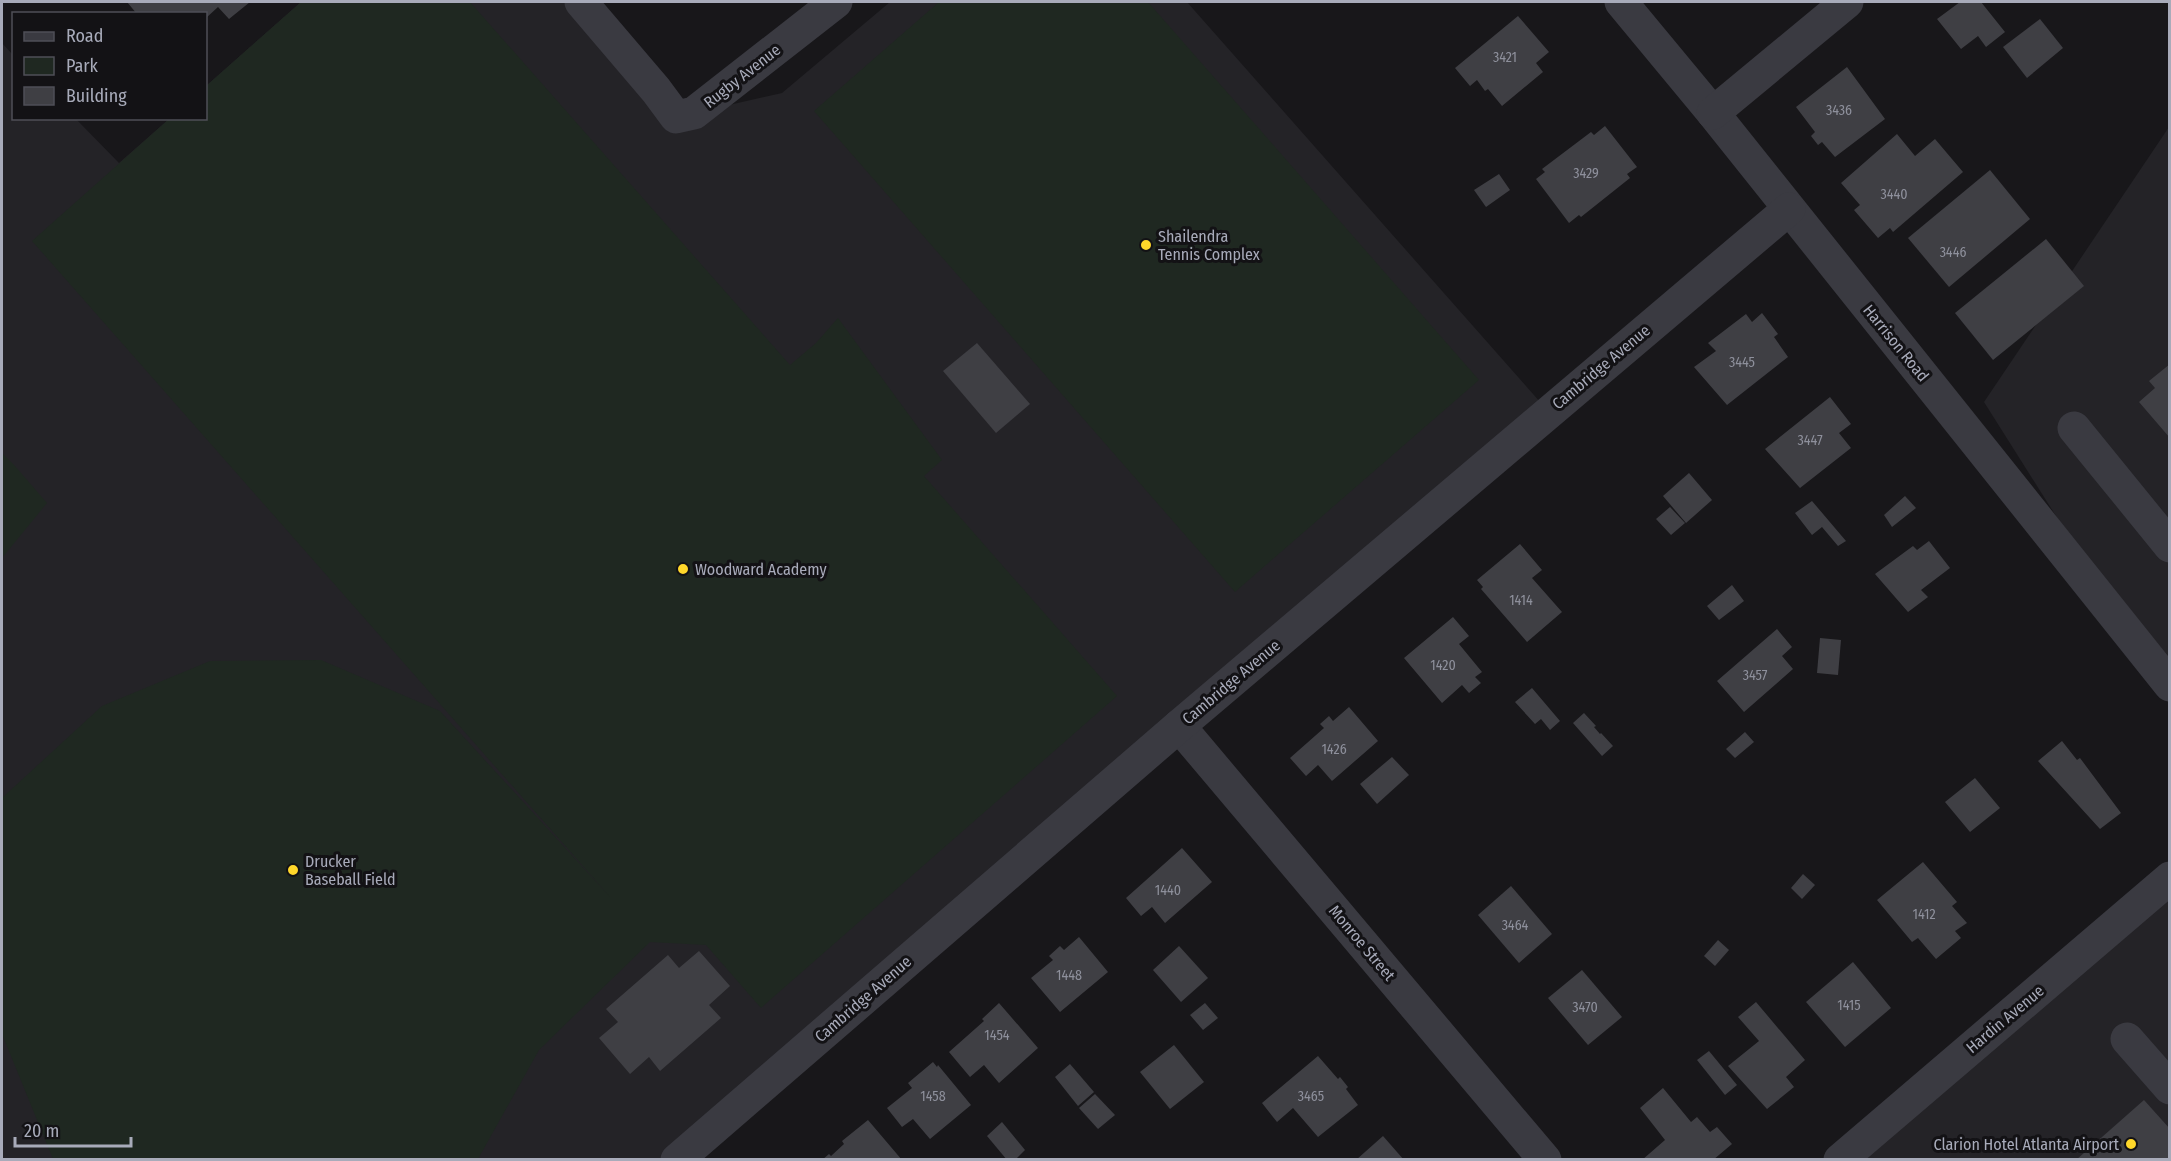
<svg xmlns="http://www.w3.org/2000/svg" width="2171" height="1161" font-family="'Fira Sans Condensed',sans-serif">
	<rect width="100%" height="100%" fill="#18171a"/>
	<!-- built -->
	<g fill="#242327">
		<polygon points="301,2 571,2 694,113 782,93 890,2 1187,2 1548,411 677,1159 2,1159 2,43 13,55 14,118 76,119 119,163 169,119 206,118 206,86"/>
		<polygon points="2169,127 2169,695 1984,402"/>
		<polygon points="2169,879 2169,1159 1848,1159"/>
	</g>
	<!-- green -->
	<g fill="#1f2821">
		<polygon points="301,2 470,2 790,365 816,343 838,318 942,460 924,476 1117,696 761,1008 706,945 650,942 539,1050 478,1159 53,1159 2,1034 2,798 102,706 210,661 321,660 440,711 611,898 32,241 169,119 206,118 206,86"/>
		<polygon points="939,2 1148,2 1479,380 1235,592 814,111"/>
		<polygon points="2,453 15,466 47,503 2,558"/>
	</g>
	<!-- building -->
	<g fill="#3f3f44">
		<polygon points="127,2 250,2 229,19 218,7 206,18 206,14 137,14"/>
		<polygon points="1960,2 1981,2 2005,32 1986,47 1978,36 1961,49 1937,19"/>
		<polygon points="1518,16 1549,52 1536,63 1543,72 1502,106 1488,89 1485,91 1477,80 1470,86 1455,68"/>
		<polygon points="2040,19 2063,48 2027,78 2003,47"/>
		<polygon points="1847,67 1885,119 1835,157 1822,142 1818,145 1811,136 1815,132 1796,107"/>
		<polygon points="1605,126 1637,167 1627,174 1630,178 1581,217 1579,215 1569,223 1536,179 1545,172 1542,169 1591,132 1594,135"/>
		<polygon points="1897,134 1915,156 1935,139 1963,172 1893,232 1890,228 1878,238 1854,210 1860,205 1841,183"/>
		<polygon points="1990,170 2030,219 1949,287 1908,238"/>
		<polygon points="1499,174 1510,190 1486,207 1474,190"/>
		<polygon points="2046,239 2084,286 1993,360 1955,313"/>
		<polygon points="1762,313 1778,334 1774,337 1788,357 1727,405 1694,367 1716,351 1708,343 1746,314 1752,322"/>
		<polygon points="977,343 1030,404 996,433 943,371"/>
		<polygon points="2170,364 2170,438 2139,402 2155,388 2149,381"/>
		<polygon points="1830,397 1851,424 1839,433 1851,448 1800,488 1765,449"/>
		<polygon points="1689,473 1712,500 1686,523 1663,496"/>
		<polygon points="1905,496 1916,508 1892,527 1884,515"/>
		<polygon points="1812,501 1846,541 1838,546 1822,527 1812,535 1795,513"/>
		<polygon points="1670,507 1685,523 1671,535 1656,519"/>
		<polygon points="1929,541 1950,568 1921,590 1928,597 1908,612 1875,574 1913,546 1917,550"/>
		<polygon points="1520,544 1542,570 1532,578 1562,612 1527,642 1481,589 1483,587 1477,580"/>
		<polygon points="1732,585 1744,601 1719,620 1707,606"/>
		<polygon points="1453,617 1469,636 1459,644 1482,672 1475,677 1481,683 1469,693 1462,685 1442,703 1404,658"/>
		<polygon points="1777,629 1792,647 1782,656 1793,669 1744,712 1717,681"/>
		<polygon points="1820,638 1841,640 1838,675 1817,673"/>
		<polygon points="1532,688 1560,721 1550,730 1541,719 1535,724 1515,702"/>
		<polygon points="1349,707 1378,741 1332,781 1318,765 1306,776 1290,758 1324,728 1320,724 1329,716 1333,721"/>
		<polygon points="1584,713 1596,726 1594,727 1600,734 1601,733 1613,746 1602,756 1573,723"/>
		<polygon points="1745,732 1754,742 1735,758 1726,749"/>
		<polygon points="2062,741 2077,760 2080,758 2121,813 2100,829 2038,761"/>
		<polygon points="1392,757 1409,775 1377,804 1360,784"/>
		<polygon points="1975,778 2000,808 1970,832 1945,802"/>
		<polygon points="1182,848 1212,882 1165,923 1152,907 1141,916 1126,898"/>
		<polygon points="1923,862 1957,902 1952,906 1967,923 1955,931 1961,938 1936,959 1918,938 1912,942 1877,900"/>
		<polygon points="1803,874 1815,885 1802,899 1791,888"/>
		<polygon points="1511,886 1552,934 1519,963 1478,915"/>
		<polygon points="1079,937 1108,972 1060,1012 1031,978 1053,960 1049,956 1060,946 1064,950"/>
		<polygon points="1718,940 1729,950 1715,966 1704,956"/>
		<polygon points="1179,946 1208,978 1181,1002 1153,970"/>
		<polygon points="699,951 730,986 709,1005 721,1018 660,1071 649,1057 630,1074 599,1038 618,1022 606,1009 668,955 679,968"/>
		<polygon points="1853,962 1891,1008 1845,1047 1806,1002"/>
		<polygon points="1582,970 1622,1017 1588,1045 1548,998"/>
		<polygon points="1756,1002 1805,1060 1786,1077 1794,1087 1767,1109 1728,1066 1759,1041 1738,1017"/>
		<polygon points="999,1003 1038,1048 999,1083 984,1065 970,1077 949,1052 984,1021 982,1019"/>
		<polygon points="1205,1003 1218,1018 1203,1030 1190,1015"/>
		<polygon points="1174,1045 1204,1082 1170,1109 1140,1072"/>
		<polygon points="1709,1051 1737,1085 1725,1095 1697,1060"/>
		<polygon points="1318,1056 1338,1079 1340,1077 1348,1087 1346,1089 1358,1105 1318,1137 1293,1108 1277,1122 1262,1103"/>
		<polygon points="933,1062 937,1067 938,1065 971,1105 930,1139 913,1119 902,1127 887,1108 912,1088 908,1083"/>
		<polygon points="1070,1064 1094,1092 1078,1106 1055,1077"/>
		<polygon points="1663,1088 1691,1122 1697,1117 1710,1132 1717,1127 1732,1144 1713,1160 1642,1160 1665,1140 1640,1108"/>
		<polygon points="1095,1094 1115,1115 1098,1129 1079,1108"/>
		<polygon points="2144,1100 2170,1129 2170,1160 2076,1160"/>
		<polygon points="868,1120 902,1160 822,1160 829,1154 831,1156 844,1144 842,1141"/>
		<polygon points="1002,1122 1025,1150 1015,1160 1007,1160 987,1136"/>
		<polygon points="1383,1136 1404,1160 1356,1160"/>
	</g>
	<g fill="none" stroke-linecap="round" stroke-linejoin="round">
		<!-- minor -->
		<g stroke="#3a3a41" stroke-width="33">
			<polyline points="581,2 656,90 676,117 694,113 836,2"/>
			<polyline points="1621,2 1713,113 2170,685"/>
			<polyline points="1713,113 1847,2"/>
			<polyline points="2074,428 2170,546"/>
			<polyline points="1179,726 1545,1160"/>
			<polyline points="2127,1039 2170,1088"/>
			<polyline points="677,1160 1179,726 1789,209"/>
			<polyline points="1840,1160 2170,878"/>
		</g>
	</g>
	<!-- markers -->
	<g fill="#ffd72a" stroke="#131215" stroke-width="2">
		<circle cx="1146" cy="245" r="6"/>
		<circle cx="683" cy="569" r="6"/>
		<circle cx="293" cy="870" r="6"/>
		<circle cx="2131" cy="1144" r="6"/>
	</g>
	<g text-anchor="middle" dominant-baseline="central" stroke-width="6" stroke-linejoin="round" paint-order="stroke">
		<!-- number labels -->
		<g font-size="14" fill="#8e909c">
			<text x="1505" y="57">3421</text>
			<text x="1839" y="110">3436</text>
			<text x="1586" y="173">3429</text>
			<text x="1894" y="194">3440</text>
			<text x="1953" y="252">3446</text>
			<text x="1742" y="362">3445</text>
			<text x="1810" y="440">3447</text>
			<text x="1521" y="600">1414</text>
			<text x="1443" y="665">1420</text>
			<text x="1755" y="675">3457</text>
			<text x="1334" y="749">1426</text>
			<text x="1168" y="890">1440</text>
			<text x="1924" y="914">1412</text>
			<text x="1515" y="925">3464</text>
			<text x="1069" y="975">1448</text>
			<text x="1849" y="1005">1415</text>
			<text x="1585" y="1007">3470</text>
			<text x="997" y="1035">1454</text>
			<text x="933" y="1096">1458</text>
			<text x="1311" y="1096">3465</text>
		</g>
		<!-- street labels -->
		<g font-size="16" fill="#a8abba" stroke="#131215">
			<text transform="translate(742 76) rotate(-38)">Rugby Avenue</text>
			<text transform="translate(1896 343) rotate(51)">Harrison Road</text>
			<text transform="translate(1601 367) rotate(-40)">Cambridge Avenue</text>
			<text transform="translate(1231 682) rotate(-40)">Cambridge Avenue</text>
			<text transform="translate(1362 943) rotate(50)">Monroe Street</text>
			<text transform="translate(863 999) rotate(-41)">Cambridge Avenue</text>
			<text transform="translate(2005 1019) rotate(-40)">Hardin Avenue</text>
		</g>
		<!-- poi labels -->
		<g font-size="16" fill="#a8abba" stroke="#131215" text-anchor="start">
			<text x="1158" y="236">Shailendra<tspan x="1158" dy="18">Tennis Complex</tspan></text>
			<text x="695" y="569">Woodward Academy</text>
			<text x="305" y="861">Drucker<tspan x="305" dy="18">Baseball Field</tspan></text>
			<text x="2119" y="1144" text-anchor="end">Clarion Hotel Atlanta Airport</text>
		</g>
	</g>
	<!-- border -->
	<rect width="2171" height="1161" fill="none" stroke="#a8abba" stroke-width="6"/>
	<!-- legend -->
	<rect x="12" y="12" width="195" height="108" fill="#131215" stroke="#4f4f57" stroke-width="1.5"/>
	<rect x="24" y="32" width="30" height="9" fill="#3a3a41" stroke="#4f4f57" stroke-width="1.5"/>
	<text x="66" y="42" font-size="18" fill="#a8abba">Road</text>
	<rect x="24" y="57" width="30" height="18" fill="#1f2821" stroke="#4f4f57" stroke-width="1.5"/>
	<text x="66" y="72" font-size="18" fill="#a8abba">Park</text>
	<rect x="24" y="87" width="30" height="18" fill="#3f3f44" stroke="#4f4f57" stroke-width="1.5"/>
	<text x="66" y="102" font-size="18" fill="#a8abba">Building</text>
	<!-- scale -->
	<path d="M15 1137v9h116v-9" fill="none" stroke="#a8abba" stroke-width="3"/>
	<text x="24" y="1137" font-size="18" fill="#a8abba" stroke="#131215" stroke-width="4.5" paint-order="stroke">20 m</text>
</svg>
